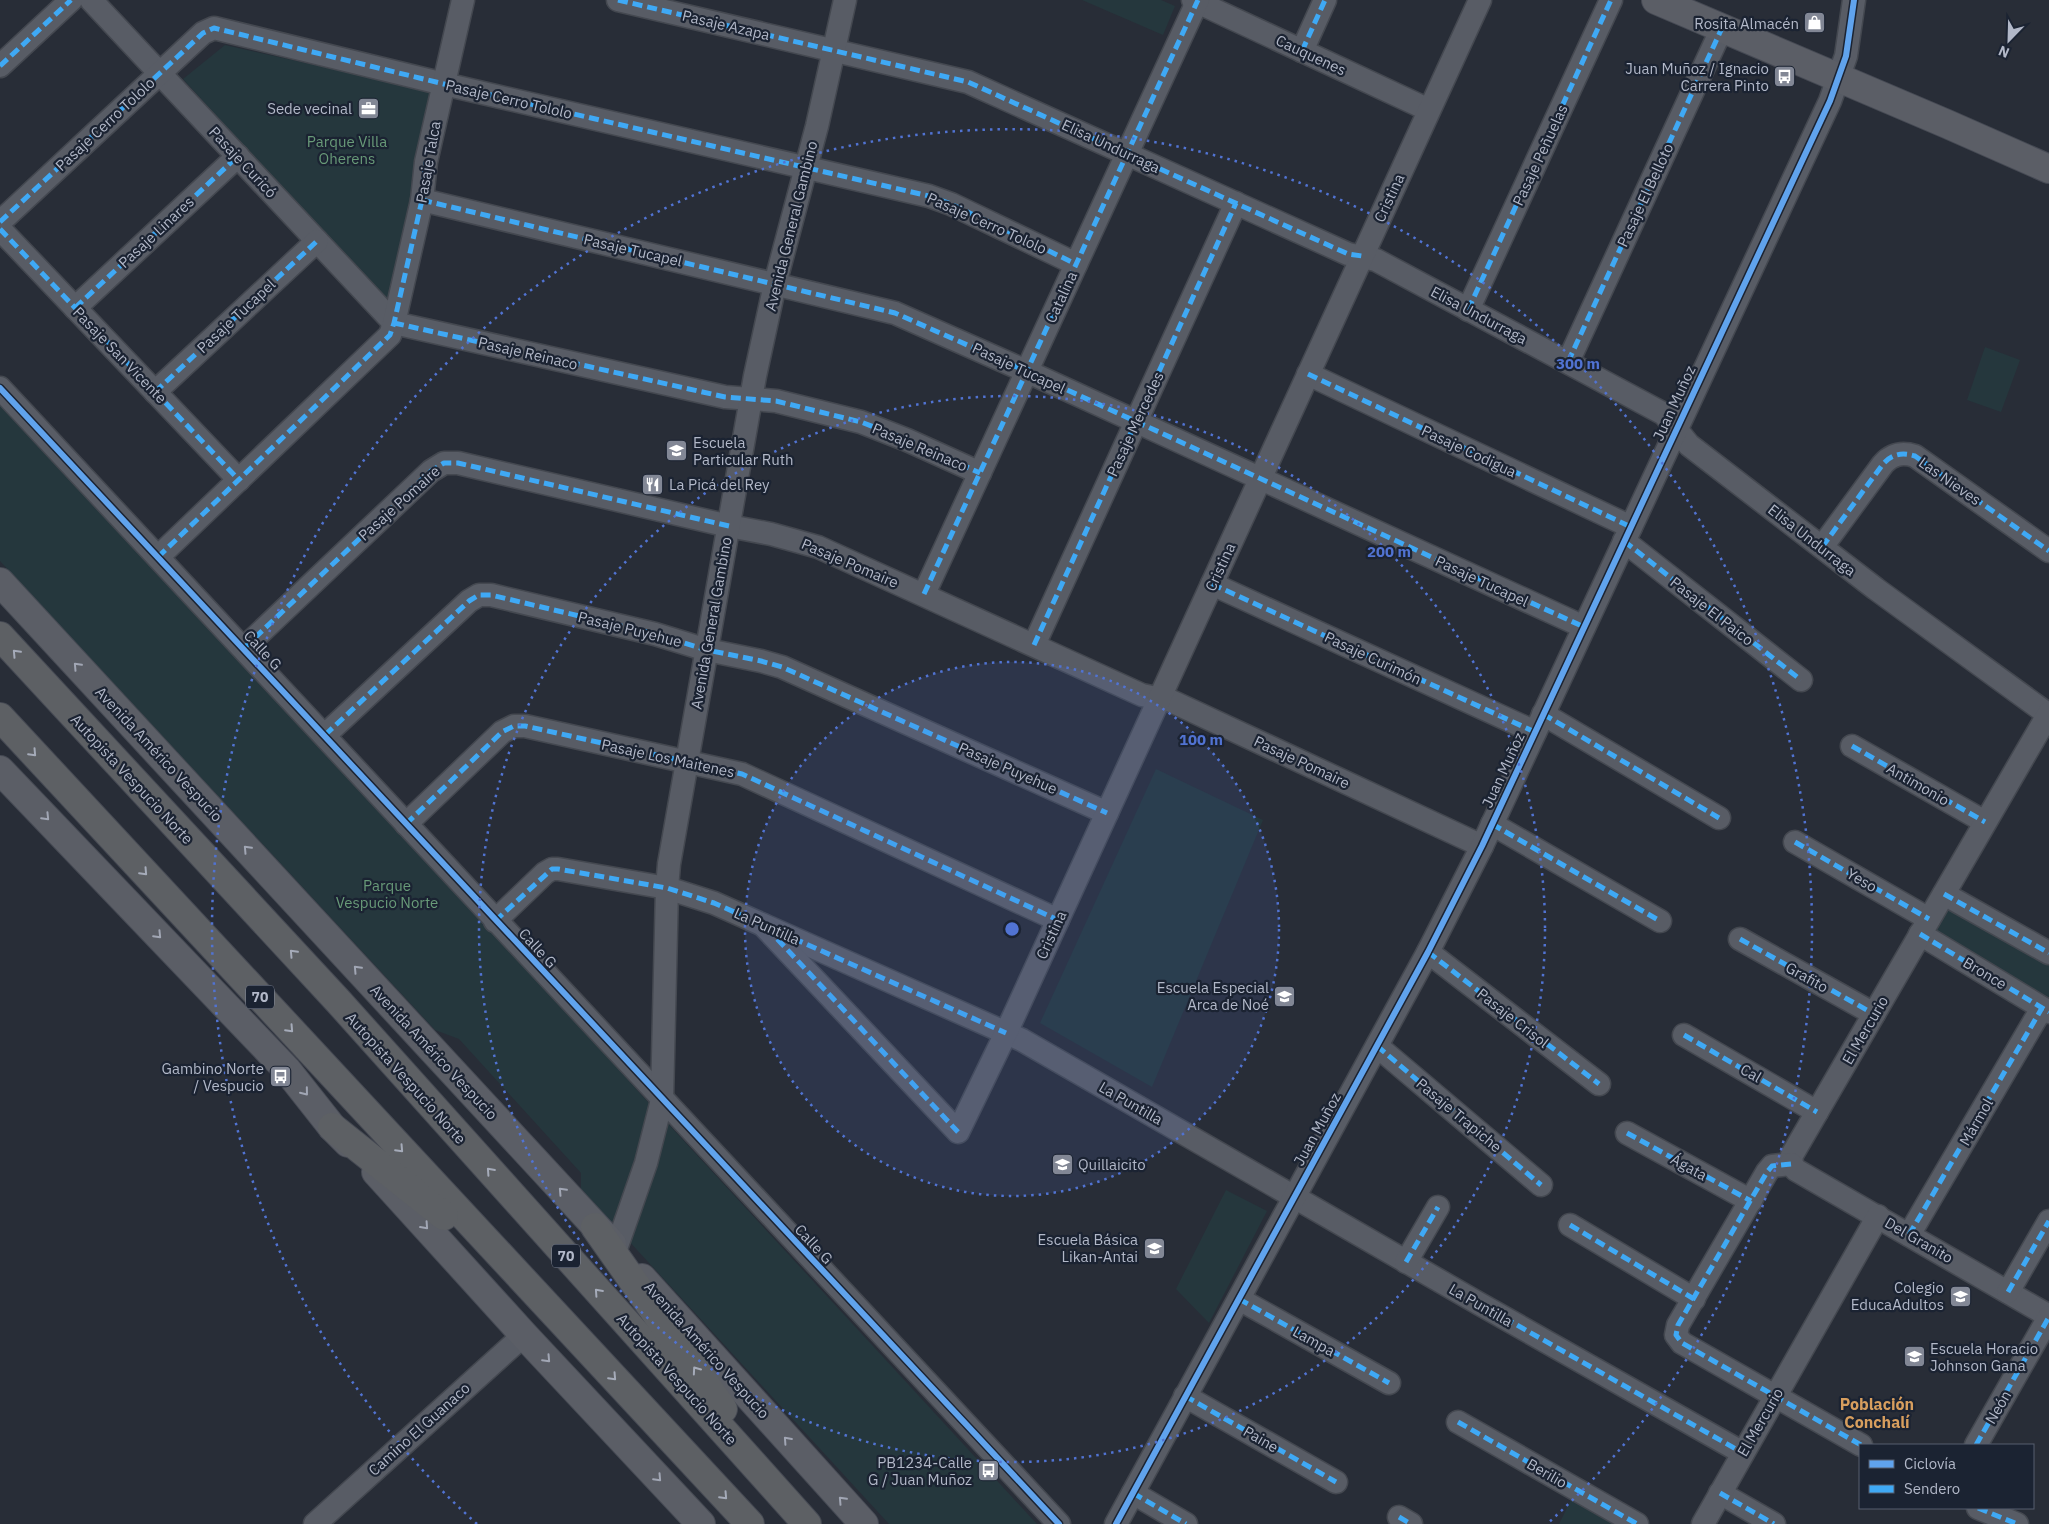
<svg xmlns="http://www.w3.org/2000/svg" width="2049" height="1524" font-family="'IBM Plex Sans',sans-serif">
	<rect width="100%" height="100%" fill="#282d37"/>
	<!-- green -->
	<g fill="#25373d">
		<polygon points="1082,0 1161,0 1175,6 1163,35"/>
		<polygon points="225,45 409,86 436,90 391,298 383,300 183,79"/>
		<polygon points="1985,347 2020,360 2001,412 1967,400"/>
		<polygon points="0,395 431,857 637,1090 1037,1524 889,1524 581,1189 581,1173 459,1039 435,1030 0,561"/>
		<polygon points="1156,769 1263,820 1152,1087 1040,1023"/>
		<polygon points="1946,906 2049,964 2049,1001 1930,933"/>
		<polygon points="1226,1190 1267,1211 1209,1323 1176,1289"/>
		<polygon points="1571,1500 1613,1524 1559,1524"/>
	</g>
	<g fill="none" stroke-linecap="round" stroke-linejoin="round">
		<defs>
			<g id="minor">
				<polyline points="91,0 394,323"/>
				<polyline points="618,0 968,82 1348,254 1376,260 1664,414 1689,445 1876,589 2049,715"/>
				<polyline points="1193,0 1429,110"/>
				<polyline points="1302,51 1325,0"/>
				<polyline points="0,66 71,0"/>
				<polyline points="422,200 895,313 1026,371 1584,627"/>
				<polyline points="0,222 203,33 214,28 444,84 929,196 951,204 1076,264"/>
				<polyline points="0,229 239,480"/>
				<polyline points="75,308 238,156"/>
				<polyline points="1468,310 1611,0"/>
				<polyline points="394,323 725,397 776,401 861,422 907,440 980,473"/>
				<polyline points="1568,362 1722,28"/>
				<polyline points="1308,374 1631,527"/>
				<polyline points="0,388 1059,1524"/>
				<polyline points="155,392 317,241"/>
				<polyline points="1624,541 1801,680"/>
				<path d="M 1822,547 L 1883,464 C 1892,454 1902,452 1915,456 L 2049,551"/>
				<polyline points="158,557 390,335 394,323 422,200 426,162 463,0"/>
				<polyline points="1212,584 1535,732"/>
				<polyline points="924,594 1198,0"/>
				<polyline points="1034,645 1236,203"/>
				<polyline points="244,648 431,471 444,463 458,463 729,526 771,534 818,547 1142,695 1171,701 1482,846"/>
				<polyline points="1543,714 1719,818"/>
				<polyline points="325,735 469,601 479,595 491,595 655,634 707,650 761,661 782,667 1107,813"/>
				<polyline points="1852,746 1985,822"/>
				<polyline points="406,824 502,732 514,726 525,726 742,774 1058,920"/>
				<polyline points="1492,824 1660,921"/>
				<polyline points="1795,842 1929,919"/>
				<polyline points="1944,894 2049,953"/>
				<polyline points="495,921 545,873 552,869 558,869 667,888 714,903 1022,1040 1478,1303 1743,1453"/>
				<polyline points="763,925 958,1132 1006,1033 1480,0"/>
				<polyline points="1920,934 2049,1012"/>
				<polyline points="1740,939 1874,1014"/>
				<polyline points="1428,952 1599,1084"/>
				<polyline points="1684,1035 1817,1112"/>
				<polyline points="1377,1046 1541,1185"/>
				<polyline points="1627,1133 1751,1201"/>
				<polyline points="1791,1164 1792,1155 2049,713"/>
				<polyline points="1791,1164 1772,1166 1767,1172 1678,1325 1676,1335 1682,1343 1861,1445"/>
				<polyline points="1791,1164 1796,1170 2049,1316"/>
				<polyline points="1570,1225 1694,1299"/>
				<polyline points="1909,1235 2042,1008"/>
				<polyline points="616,1249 646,1163 662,1100 667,888 669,864 755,376 775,284 817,126 845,0"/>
				<polyline points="1406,1262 1438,1207"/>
				<polyline points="2008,1292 2049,1221"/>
				<polyline points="1239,1299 1389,1383"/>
				<polyline points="1185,1396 1336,1482"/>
				<polyline points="1458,1422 1637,1524"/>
				<polyline points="1976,1445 2049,1317"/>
				<polyline points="1133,1493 1186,1524"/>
				<polyline points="1720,1493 1774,1524"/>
				<polyline points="1978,1508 2017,1524"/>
				<polyline points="1399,1517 1411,1524"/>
				<polyline points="315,1524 524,1335"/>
				<polyline points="1116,1524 1428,952 1482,846 1830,101 1846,56 1854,0"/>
				<polyline points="1703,1524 1878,1216"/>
			</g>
			<g id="major">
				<polyline points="1656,0 1947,124 2049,169"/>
				<polyline points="0,582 612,1244"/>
				<polyline points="0,770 287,1070 332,1127 348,1143"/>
				<polyline points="376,1172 524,1335 701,1524"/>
				<polyline points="642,1278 864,1524"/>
			</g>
			<g id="highway">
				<polyline points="0,636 338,1001 807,1524"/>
				<polyline points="0,717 750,1524"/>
				<polyline points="332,1127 444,1216"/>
				<polyline points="595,1227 723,1409"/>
			</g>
		</defs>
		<!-- minor casing -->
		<use href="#minor" stroke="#444850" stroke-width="25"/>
		<!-- major casing -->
		<use href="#major" stroke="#464a54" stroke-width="30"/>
		<!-- highway casing -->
		<use href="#highway" stroke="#454953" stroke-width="30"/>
		<!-- minor -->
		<use href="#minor" stroke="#585c65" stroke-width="22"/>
		<!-- major -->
		<use href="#major" stroke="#5b5e66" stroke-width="28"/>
		<!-- highway -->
		<use href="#highway" stroke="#5d6064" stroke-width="28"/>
		<!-- quiet -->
		<g stroke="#3fa9f5" stroke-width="5" stroke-dasharray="10 5" stroke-linecap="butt">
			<polyline points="618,0 968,82 1348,254 1362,256"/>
			<polyline points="1302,51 1325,0"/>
			<polyline points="0,66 71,0"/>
			<polyline points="422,200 895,313 1026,371 1584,627"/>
			<polyline points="0,222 203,33 214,28 444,84 929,196 951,204 1076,264"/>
			<polyline points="0,229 239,480"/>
			<polyline points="75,308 238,156"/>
			<polyline points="1468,310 1611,0"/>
			<polyline points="394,323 725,397 776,401 861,422 907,440 980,473"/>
			<polyline points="1568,362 1722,28"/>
			<polyline points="1308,374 1631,527"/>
			<polyline points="155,392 317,241"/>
			<polyline points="1624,541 1801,680"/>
			<path d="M 1822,547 L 1883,464 C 1892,454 1902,452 1915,456 L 2049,551"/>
			<polyline points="158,557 390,335 394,323 422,200 426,162"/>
			<polyline points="1212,584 1535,732"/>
			<polyline points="924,594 1198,0"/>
			<polyline points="1034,645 1236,203"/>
			<polyline points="244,648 431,471 444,463 458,463 729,526"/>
			<polyline points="1543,714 1719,818"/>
			<polyline points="325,735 469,601 479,595 491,595 655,634 707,650 761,661 782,667 1107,813"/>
			<polyline points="1852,746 1985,822"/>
			<polyline points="406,824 502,732 514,726 525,726 742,774 1058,920"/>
			<polyline points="1492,824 1660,921"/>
			<polyline points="1795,842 1929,919"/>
			<polyline points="1944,894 2049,953"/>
			<polyline points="495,921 552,869 558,869 667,888 714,903 1006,1033"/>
			<polyline points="767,928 958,1132"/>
			<polyline points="1920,934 2049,1012"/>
			<polyline points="1740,939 1874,1014"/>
			<polyline points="1428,952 1599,1084"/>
			<polyline points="1684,1035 1817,1112"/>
			<polyline points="1377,1046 1541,1185"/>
			<polyline points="1627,1133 1751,1201"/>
			<polyline points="1791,1164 1772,1166 1767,1172 1678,1325 1676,1335 1682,1343 1861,1445"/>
			<polyline points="1570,1225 1694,1299"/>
			<polyline points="1909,1235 2042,1008"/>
			<polyline points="1406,1262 1438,1207"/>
			<polyline points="2008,1292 2049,1221"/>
			<polyline points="1239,1299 1389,1383"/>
			<polyline points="1478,1303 1743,1453"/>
			<polyline points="1185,1396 1336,1482"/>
			<polyline points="1458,1422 1637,1524"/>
			<polyline points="1976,1445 2049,1317"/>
			<polyline points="1133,1493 1186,1524"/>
			<polyline points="1720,1493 1774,1524"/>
			<polyline points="1978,1508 2017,1524"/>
			<polyline points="1399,1517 1411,1524"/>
		</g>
		<defs>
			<g id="cycleway">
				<polyline points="0,388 1059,1524"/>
				<polyline points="1116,1524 1428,952 1482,846 1830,101 1846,56 1854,0"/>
			</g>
		</defs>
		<!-- cycleway casing -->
		<use href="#cycleway" stroke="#1b2332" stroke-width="9"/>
		<!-- cycleway -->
		<use href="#cycleway" stroke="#60a3ed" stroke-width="6"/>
	</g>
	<!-- one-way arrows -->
	<defs><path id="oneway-chevron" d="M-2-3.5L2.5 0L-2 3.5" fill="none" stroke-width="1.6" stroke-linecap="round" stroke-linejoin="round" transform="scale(1.25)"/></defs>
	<g stroke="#a5abb9">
		<use href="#oneway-chevron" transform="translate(16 653) rotate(-133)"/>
		<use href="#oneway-chevron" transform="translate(33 753) rotate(47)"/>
		<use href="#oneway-chevron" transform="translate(144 872) rotate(47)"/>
		<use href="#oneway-chevron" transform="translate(293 953) rotate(-133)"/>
		<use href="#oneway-chevron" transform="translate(290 1029) rotate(47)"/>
		<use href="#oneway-chevron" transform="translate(400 1149) rotate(47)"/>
		<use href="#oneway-chevron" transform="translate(490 1171) rotate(-132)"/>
		<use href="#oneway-chevron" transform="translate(598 1292) rotate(-132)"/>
		<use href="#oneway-chevron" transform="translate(696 1370) rotate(-125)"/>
		<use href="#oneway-chevron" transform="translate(613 1377) rotate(47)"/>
		<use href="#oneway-chevron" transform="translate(724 1496) rotate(47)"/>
	</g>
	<g stroke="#a1a6b4">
		<use href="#oneway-chevron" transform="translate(77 666) rotate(-133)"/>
		<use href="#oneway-chevron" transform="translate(46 817) rotate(46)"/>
		<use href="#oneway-chevron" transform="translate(247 849) rotate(-133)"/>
		<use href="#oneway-chevron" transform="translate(158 935) rotate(46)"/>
		<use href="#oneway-chevron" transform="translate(357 969) rotate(-133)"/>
		<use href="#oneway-chevron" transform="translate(305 1092) rotate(51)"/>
		<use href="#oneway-chevron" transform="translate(562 1191) rotate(-133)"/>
		<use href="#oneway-chevron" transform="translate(425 1226) rotate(48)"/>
		<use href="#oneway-chevron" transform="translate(547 1359) rotate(47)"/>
		<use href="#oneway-chevron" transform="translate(787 1440) rotate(-132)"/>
		<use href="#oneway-chevron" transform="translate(658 1478) rotate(47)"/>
		<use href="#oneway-chevron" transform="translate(842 1500) rotate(-133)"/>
	</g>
	<!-- distance rings -->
	<circle cx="1012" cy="929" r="267" fill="#5173d2" fill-opacity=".12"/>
	<g fill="none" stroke="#5173d2" stroke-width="2.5" stroke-dasharray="2.5 5">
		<circle cx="1012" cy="929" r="267"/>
		<circle cx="1012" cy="929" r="533"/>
		<path d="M477 1524A800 800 0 1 1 1547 1524"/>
	</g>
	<!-- icons -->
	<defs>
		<symbol id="shop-square" viewBox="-11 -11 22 22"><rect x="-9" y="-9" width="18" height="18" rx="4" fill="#828795" stroke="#1b2332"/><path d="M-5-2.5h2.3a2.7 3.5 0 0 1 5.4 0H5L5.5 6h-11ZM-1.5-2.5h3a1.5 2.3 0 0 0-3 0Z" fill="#fff"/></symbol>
		<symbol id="bus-square" viewBox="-11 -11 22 22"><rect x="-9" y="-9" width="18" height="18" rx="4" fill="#828795" stroke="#1b2332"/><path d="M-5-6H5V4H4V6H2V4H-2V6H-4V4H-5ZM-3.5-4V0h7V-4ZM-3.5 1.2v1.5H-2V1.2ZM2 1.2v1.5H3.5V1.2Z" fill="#fff"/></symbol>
		<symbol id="office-square" viewBox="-11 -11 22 22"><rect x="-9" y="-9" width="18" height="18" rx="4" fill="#828795" stroke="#1b2332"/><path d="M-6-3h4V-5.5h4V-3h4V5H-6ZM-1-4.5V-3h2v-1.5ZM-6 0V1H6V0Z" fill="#fff"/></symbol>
		<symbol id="school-square" viewBox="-11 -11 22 22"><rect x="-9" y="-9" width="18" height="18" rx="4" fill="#828795" stroke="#1b2332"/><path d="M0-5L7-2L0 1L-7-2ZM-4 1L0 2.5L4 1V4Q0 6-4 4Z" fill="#fff"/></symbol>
		<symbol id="restaurant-square" viewBox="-11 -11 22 22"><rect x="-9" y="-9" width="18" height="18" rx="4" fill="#828795" stroke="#1b2332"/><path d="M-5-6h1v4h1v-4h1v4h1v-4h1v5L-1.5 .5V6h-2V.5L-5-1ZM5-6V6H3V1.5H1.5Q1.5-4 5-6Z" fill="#fff"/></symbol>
	</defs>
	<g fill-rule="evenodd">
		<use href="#shop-square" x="1802" y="10" width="25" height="25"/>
		<use href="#bus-square" x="1772" y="64" width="25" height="25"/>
		<use href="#office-square" x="356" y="96" width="25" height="25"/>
		<use href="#school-square" x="664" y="438" width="25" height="25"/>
		<use href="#restaurant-square" x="640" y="472" width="25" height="25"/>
		<use href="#school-square" x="1272" y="984" width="25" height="25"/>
		<use href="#bus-square" x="268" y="1064" width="25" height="25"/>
		<use href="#school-square" x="1050" y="1152" width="25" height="25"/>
		<use href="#school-square" x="1142" y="1236" width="25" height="25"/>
		<use href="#school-square" x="1948" y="1284" width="25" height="25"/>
		<use href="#school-square" x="1902" y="1344" width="25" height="25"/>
		<use href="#bus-square" x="976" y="1458" width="25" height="25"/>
	</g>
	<g text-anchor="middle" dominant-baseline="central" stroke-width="4.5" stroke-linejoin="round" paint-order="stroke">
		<!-- shield labels -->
		<g fill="#1b2332" stroke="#858b9b" stroke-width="1">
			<rect x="246" y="985.5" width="28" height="23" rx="4"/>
			<rect x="552" y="1244.5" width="28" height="23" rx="4"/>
		</g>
		<g font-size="14" font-weight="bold" fill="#b2b8c8">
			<text x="260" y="997">70</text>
			<text x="566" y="1256">70</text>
		</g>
		<!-- poi labels -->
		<g font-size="15" fill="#b2b8c8" stroke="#1b2332" text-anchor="end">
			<text x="1799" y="23">Rosita Almacén</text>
			<text x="1769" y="68">Juan Muñoz / Ignacio<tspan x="1769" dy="17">Carrera Pinto</tspan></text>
			<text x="352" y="108">Sede vecinal</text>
			<text x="693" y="442" text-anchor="start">Escuela<tspan x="693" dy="17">Particular Ruth</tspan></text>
			<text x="669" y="484" text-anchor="start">La Picá del Rey</text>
			<text x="1269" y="987">Escuela Especial<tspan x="1269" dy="17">Arca de Noé</tspan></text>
			<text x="264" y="1068">Gambino Norte<tspan x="264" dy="17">/ Vespucio</tspan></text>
			<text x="1078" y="1164" text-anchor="start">Quillaicito</text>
			<text x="1138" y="1239">Escuela Básica<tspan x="1138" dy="17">Likan-Antai</tspan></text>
			<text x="1944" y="1287">Colegio<tspan x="1944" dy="17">EducaAdultos</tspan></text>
			<text x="1930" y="1348" text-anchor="start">Escuela Horacio<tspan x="1930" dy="17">Johnson Gana</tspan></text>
			<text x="972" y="1462">PB1234-Calle<tspan x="972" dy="17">G / Juan Muñoz</tspan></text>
		</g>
		<!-- street labels -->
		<g font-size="15" fill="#b2b8c8" stroke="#1b2332">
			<text transform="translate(726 25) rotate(13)">Pasaje Azapa</text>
			<text transform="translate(1311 55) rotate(25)">Cauquenes</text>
			<text transform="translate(509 99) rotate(13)">Pasaje Cerro Tololo</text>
			<text transform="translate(105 124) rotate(-43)">Pasaje Cerro Tololo</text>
			<text transform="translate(1111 146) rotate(25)">Elisa Undurraga</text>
			<text transform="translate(1540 155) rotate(-65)">Pasaje Peñuelas</text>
			<text transform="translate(243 162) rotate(47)">Pasaje Curicó</text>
			<text transform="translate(428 162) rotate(-80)">Pasaje Talca</text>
			<text transform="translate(1645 195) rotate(-65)">Pasaje El Belloto</text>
			<text transform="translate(1389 198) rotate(-65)">Cristina</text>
			<text transform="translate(987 223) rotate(24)">Pasaje Cerro Tololo</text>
			<text transform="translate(791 226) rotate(-76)">Avenida General Gambino</text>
			<text transform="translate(156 232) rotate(-43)">Pasaje Linares</text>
			<text transform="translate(633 250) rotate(13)">Pasaje Tucapel</text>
			<text transform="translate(1061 297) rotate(-65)">Catalina</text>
			<text transform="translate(1479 315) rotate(28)">Elisa Undurraga</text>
			<text transform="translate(236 316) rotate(-43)">Pasaje Tucapel</text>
			<text transform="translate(528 353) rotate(13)">Pasaje Reinaco</text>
			<text transform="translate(120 355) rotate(46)">Pasaje San Vicente</text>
			<text transform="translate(1019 368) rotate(25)">Pasaje Tucapel</text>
			<text transform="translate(1674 403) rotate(-65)">Juan Muñoz</text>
			<text transform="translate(1135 424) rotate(-65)">Pasaje Mercedes</text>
			<text transform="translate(920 447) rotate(23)">Pasaje Reinaco</text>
			<text transform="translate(1469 451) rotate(25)">Pasaje Codigua</text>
			<text transform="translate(1950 481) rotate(35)">Las Nieves</text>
			<text transform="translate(399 503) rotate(-42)">Pasaje Pomaire</text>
			<text transform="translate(1812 540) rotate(38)">Elisa Undurraga</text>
			<text transform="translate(850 563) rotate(23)">Pasaje Pomaire</text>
			<text transform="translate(1220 567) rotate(-65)">Cristina</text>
			<text transform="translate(1482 581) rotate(25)">Pasaje Tucapel</text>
			<text transform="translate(1712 611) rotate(38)">Pasaje El Paico</text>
			<text transform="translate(711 623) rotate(-80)">Avenida General Gambino</text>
			<text transform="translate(630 629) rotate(14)">Pasaje Puyehue</text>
			<text transform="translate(263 650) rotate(47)">Calle G</text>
			<text transform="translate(1373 658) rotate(25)">Pasaje Curimón</text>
			<text transform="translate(159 754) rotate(47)">Avenida Américo Vespucio</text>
			<text transform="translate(668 758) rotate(12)">Pasaje Los Maitenes</text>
			<text transform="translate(1302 762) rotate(25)">Pasaje Pomaire</text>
			<text transform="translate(1008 768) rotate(24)">Pasaje Puyehue</text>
			<text transform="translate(1503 770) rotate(-65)">Juan Muñoz</text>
			<text transform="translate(132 779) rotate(47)">Autopista Vespucio Norte</text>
			<text transform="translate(1918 784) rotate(30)">Antimonio</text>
			<text transform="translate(1862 880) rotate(30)">Yeso</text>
			<text transform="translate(767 926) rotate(24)">La Puntilla</text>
			<text transform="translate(1051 935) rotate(-65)">Cristina</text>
			<text transform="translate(538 948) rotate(47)">Calle G</text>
			<text transform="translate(1985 973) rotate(31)">Bronce</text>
			<text transform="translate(1807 977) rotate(29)">Grafito</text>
			<text transform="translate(1513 1018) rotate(38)">Pasaje Crisol</text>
			<text transform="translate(1865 1030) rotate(-60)">El Mercurio</text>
			<text transform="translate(434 1052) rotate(47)">Avenida Américo Vespucio</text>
			<text transform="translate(1751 1073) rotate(30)">Cal</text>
			<text transform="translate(406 1078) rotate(48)">Autopista Vespucio Norte</text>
			<text transform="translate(1131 1103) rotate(30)">La Puntilla</text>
			<text transform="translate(1459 1115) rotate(40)">Pasaje Trapiche</text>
			<text transform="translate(1976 1122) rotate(-60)">Mármol</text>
			<text transform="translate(1317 1129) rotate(-61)">Juan Muñoz</text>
			<text transform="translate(1689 1167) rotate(29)">Ágata</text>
			<text transform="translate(1919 1240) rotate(30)">Del Granito</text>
			<text transform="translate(814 1244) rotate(47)">Calle G</text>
			<text transform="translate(1481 1305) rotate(30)">La Puntilla</text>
			<text transform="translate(1314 1341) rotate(29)">Lampa</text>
			<text transform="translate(707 1350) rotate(48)">Avenida Américo Vespucio</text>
			<text transform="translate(677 1379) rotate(48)">Autopista Vespucio Norte</text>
			<text transform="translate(1998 1407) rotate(-60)">Neón</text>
			<text transform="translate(1760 1422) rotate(-60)">El Mercurio</text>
			<text transform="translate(419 1429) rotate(-42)">Camino El Guanaco</text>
			<text transform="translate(1261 1439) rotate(30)">Paine</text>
			<text transform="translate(1547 1473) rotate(30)">Berilio</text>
		</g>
		<!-- park labels -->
		<g font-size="15" fill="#689a78" stroke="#1b2332">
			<text x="347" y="141">Parque Villa<tspan x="347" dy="17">Oherens</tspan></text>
			<text x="387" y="885">Parque<tspan x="387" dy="17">Vespucio Norte</tspan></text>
		</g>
		<!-- neighbourhood labels -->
		<g font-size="16" font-weight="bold" fill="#d79e5e" stroke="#1b2332">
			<text x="1877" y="1404">Población<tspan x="1877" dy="18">Conchalí</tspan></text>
		</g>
	</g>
	<circle cx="1012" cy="929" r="8" fill="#5173d2" stroke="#1b2332" stroke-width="2.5"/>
	<g font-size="15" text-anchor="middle" font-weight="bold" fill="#5173d2" stroke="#1b2332" stroke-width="4.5" stroke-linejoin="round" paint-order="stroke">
		<text x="1578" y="369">300 m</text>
		<text x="1389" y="557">200 m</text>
		<text x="1201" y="745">100 m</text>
	</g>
	<!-- legend -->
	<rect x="1859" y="1444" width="175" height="65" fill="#1b2332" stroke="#575f6e"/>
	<rect x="1869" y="1460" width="25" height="8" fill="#60a3ed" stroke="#575f6e"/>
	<text x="1904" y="1469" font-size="15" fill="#b2b8c8">Ciclovía</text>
	<rect x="1869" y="1485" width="25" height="8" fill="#3fa9f5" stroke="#575f6e"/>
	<text x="1904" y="1494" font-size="15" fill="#b2b8c8">Sendero</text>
	<!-- north arrow -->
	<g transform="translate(2009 40) rotate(203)" stroke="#1b2332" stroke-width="4" paint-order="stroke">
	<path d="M0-4L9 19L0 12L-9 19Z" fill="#b2b8c8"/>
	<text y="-8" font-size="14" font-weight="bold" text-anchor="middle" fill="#b2b8c8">N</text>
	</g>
</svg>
